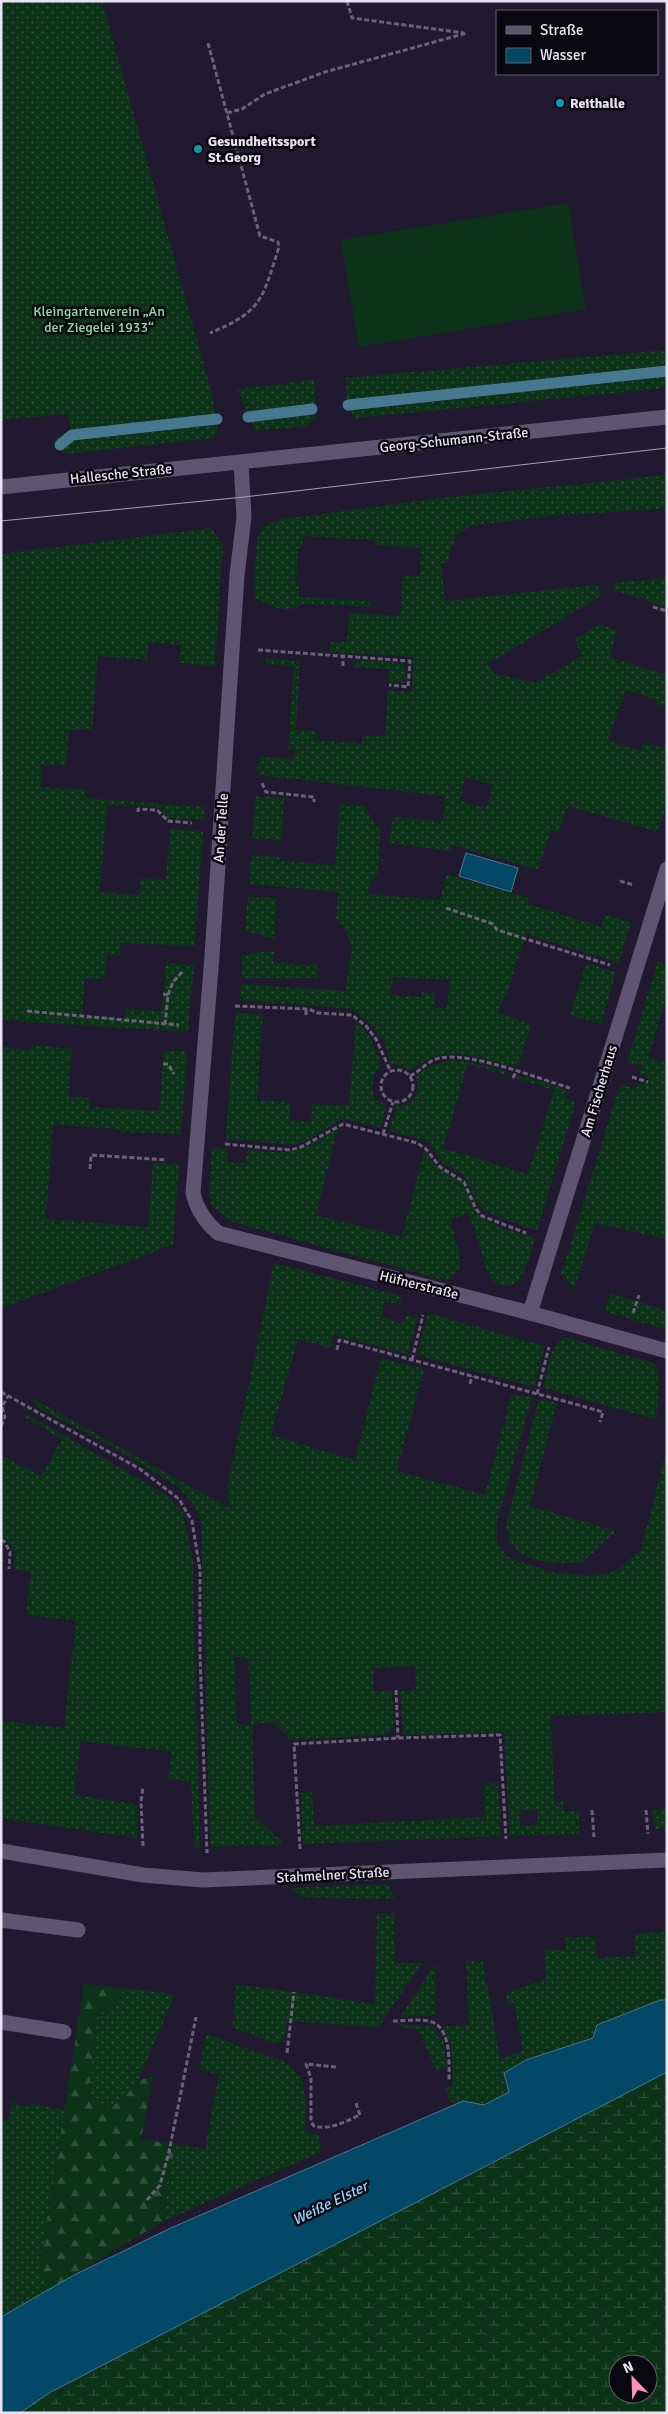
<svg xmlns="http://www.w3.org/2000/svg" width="668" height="2414" font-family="Signika,sans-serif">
	<defs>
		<pattern id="grass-dots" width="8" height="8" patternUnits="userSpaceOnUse" patternTransform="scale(1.25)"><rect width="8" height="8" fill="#0c3218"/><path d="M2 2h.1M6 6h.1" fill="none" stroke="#2f503a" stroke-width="1.8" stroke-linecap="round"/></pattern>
		<pattern id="forest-firs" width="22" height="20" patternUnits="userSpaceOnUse" patternTransform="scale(1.25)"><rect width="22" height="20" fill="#0c3218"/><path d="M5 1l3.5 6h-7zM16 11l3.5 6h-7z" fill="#2f503a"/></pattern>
		<pattern id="wetland-marsh" width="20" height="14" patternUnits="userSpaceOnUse" patternTransform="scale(1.25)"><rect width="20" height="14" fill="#0c3218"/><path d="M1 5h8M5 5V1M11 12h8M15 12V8" fill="none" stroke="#2f503a"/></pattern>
	</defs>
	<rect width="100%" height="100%" fill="#21192f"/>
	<!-- grass -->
	<g fill="url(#grass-dots)" fill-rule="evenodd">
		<polygon points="1,1 102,1 212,393 218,432 214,438 65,454 56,446 56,439 71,428 68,414 1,420"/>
		<path d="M 667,350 L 667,388 L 356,418 C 346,410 347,391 345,378 Z"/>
		<polygon points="314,380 316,417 308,426 256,431 237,389"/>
		<path d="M 667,475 L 667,509 L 558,515 L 470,526 L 457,536 L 450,550 L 448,562 L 441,563 L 445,601 L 597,585 L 602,595 L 488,664 L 493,673 L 535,683 L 582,656 L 574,640 L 599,624 L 617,631 L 609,657 L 667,675 L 667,707 L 657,704 L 657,700 L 626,690 L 608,740 L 640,751 L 643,743 L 667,747 L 667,803 L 658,832 L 568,806 L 559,832 L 551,830 L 538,870 L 452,845 L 450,851 L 389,843 L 393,817 L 443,821 L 445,796 L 257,775 L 259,757 L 294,759 L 295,750 L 288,749 L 294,666 L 265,664 L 265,658 L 300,661 L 296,730 L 317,731 L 317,740 L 362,744 L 363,735 L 385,736 L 388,690 L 412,692 L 413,657 L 330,652 L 330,642 L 347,642 L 349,613 L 400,616 L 403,576 L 420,576 L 421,548 L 375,545 L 375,540 L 303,536 L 302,548 L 298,549 L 296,583 L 299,584 L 299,597 L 372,601 L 369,607 L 303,604 C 288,615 268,606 254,597 C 255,583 254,540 261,530 C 265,525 272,523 278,520 L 441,498 ZM 465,777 L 493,785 L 486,808 L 460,801 Z"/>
		<polygon points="212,528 223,545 215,666 179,663 181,645 149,642 147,660 98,656 92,729 69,730 66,765 41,765 41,787 87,790 86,798 205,807 204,820 168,818 157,807 107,805 100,892 139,895 140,878 166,880 170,829 203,832 195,946 121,943 120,956 107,956 105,979 85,978 82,1015 125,1019 126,1009 162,1011 166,963 194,965 188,1032 1,1020 1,554"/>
		<polygon points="667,578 667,607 614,590 613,583"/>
		<polygon points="354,660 405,663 405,683 389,682 389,669 353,667"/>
		<polygon points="256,796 297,799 297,801 284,800 281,840 252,838"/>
		<path d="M 340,804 L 365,806 L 376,827 L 381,829 L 378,874 L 369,884 L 368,894 L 440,900 L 446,874 L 529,898 L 528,904 L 601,927 L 605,915 L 631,922 L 619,963 L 526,934 L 507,995 L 505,995 L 498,1012 L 531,1025 L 518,1066 L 510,1063 L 508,1066 C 472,1055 445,1044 412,1070 L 391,1063 L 383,1040 L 373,1026 L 352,1009 L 240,1000 L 241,984 L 345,991 L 352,949 L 348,936 L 336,918 L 338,892 L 249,884 L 251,855 L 280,857 L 280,861 L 335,865 ZM 393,977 L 450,980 L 447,1008 L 435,1008 L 435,994 L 422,992 L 421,997 L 391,995 Z"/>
		<polygon points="248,897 277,898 275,939 245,931"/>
		<polygon points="258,952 274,952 273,962 317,965 317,978 242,978 243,955"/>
		<polygon points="658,961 667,965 667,997 648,1057 667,1063 667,1239 595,1223 574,1291 566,1277 561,1274 620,1085 635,1089 637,1083 646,1086 649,1078 639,1075 642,1066 627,1062"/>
		<polygon points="586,963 616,972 601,1024 570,1015"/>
		<path d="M 239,1013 L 263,1015 L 257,1100 L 290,1102 L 289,1120 L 311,1122 L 312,1104 L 349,1106 L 356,1019 L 370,1037 L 381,1063 C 373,1076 370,1084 375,1099 L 386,1105 L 381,1128 L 345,1119 L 336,1122 L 310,1139 L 294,1145 L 229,1139 L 226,1136 L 235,1014 Z"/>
		<polygon points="31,1045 72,1049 69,1097 90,1098 90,1107 159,1111 164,1051 187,1051 181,1134 120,1132 120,1129 53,1125 46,1219 148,1227 153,1163 179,1164 173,1245 1,1308 1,1047 30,1050"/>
		<path d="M 460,1060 L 506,1071 L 505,1075 L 468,1064 L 443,1148 L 528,1174 L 554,1090 L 517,1079 L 518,1075 L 568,1090 L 565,1098 L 576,1102 L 537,1231 L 488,1213 L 479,1205 L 463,1174 L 443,1163 L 428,1141 L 389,1131 L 396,1107 C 413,1104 422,1096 416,1077 C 428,1064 443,1061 460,1060 Z"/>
		<path d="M 338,1128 L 316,1215 L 402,1237 L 424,1150 L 434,1165 L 463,1183 L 476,1212 L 487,1221 L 505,1229 L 535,1238 L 527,1265 L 517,1283 C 485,1293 486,1266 479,1243 C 476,1233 472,1223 469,1213 L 451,1220 L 460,1259 L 460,1269 L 447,1281 L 232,1222 L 212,1206 L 209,1194 L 212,1148 L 228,1149 L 227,1162 L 246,1163 L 248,1149 C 295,1156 298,1153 338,1128 Z"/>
		<path d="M 274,1263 L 402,1296 L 400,1305 L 385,1301 L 381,1317 L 403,1323 L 406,1316 L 418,1318 L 408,1354 L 334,1335 L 330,1348 L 298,1339 L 271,1435 L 355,1460 L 381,1358 L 424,1369 L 397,1471 L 485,1495 L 511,1395 L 532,1397 L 497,1522 L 497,1542 L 508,1557 L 550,1572 L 591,1576 L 614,1572 L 641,1550 L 667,1449 L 667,1712 L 551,1716 L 554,1801 L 563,1801 L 563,1811 L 579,1811 L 580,1834 L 510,1836 L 504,1732 L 403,1735 L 400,1691 L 416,1690 L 415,1666 L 373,1668 L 374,1691 L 392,1691 L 394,1727 L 385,1735 L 291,1740 L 273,1722 L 252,1724 L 255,1818 L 282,1841 L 282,1845 L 210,1847 L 201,1520 L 192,1502 L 178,1487 L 123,1453 L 39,1408 L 32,1398 L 229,1508 L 228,1484 ZM 235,1657 L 248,1658 L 251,1724 L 237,1724 ZM 520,1810 L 537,1810 L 538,1825 L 521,1826 Z"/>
		<polygon points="611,1293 667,1311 667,1330 604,1311"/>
		<polygon points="428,1313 545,1346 534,1387 417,1355"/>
		<path d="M 563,1337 L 656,1364 C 659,1381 660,1401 655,1419 L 543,1388 L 553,1348 Z"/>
		<path d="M 539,1399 L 557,1403 L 530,1506 L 616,1531 L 583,1562 C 560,1563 522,1566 510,1541 C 508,1536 507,1530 506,1525 Z"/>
		<polygon points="27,1414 166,1495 183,1513 193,1560 200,1847 194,1847 191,1782 168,1779 172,1752 81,1741 74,1795 137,1804 137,1838 1,1818 1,1721 64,1728 76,1621 26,1615 31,1572 14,1569 15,1552 6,1538 1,1537 1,1457 2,1455 41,1476 62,1439 24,1417"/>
		<polygon points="498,1783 501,1836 303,1844 301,1793 312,1792 314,1826 485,1817 483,1784"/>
		<polygon points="667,1809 667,1829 654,1829 653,1810"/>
		<polygon points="388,1884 395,1899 301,1897 290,1888"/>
		<polygon points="394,1913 395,1963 422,1963 379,2027 287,2021 285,2038 281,2042 275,2043 232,2028 236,1984 375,2004 377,1914"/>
		<path d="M 667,1932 L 667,2000 L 660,2000 L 597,2025 L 593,2038 L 526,2060 L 504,2073 L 510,2092 L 484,2105 L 450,2102 L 445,2089 L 453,2085 C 453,2064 454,2045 442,2027 L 469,2025 L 466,1961 L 483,1961 L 500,2059 L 523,2051 L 514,2003 L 507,2003 L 506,1994 L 546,1978 L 544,1950 L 565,1950 L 565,1938 L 596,1937 L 597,1958 L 635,1956 L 634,1934 Z"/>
		<polygon points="436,1963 436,2016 400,2017"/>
		<polygon points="123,1988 175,1994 138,2081 122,2101 102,2110 90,2100 91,2066 96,2018 120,1997"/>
		<polygon points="401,2024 433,2026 444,2043 447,2067 437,2072 417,2028 399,2027"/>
		<path d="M 206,2034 L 283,2061 C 311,2078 305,2101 305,2131 L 311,2134 L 319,2134 L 321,2152 L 162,2222 L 175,2144 L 205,2149 L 219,2074 L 199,2070 Z"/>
		<polygon points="11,2103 29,2107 30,2103 65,2110 40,2268 47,2291 1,2317 1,2119 8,2120"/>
	</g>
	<!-- forest -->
	<polygon fill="url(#forest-firs)" points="84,1984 123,1988 120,1996 96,2018 91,2066 90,2100 102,2110 122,2101 138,2081 153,2076 141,2139 175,2144 162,2222 47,2291 40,2268"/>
	<!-- wetland -->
	<path fill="url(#wetland-marsh)" fill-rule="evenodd" d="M 667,2072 L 667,2413 L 20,2413 L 49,2393 ZM 618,2364 L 648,2364 L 648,2394 L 618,2394 Z"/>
	<!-- pitch -->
	<polygon fill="#0c3218" points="568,203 586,309 359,347 341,240"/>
	<!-- water -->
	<g fill="#034967" stroke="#487891">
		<polygon points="466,853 518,868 511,892 459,876"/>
		<polygon points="660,2000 667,2000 667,2072 49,2393 20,2413 1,2413 1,2317 74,2275 173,2227 463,2101 484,2105 509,2092 504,2073 526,2060 593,2038 597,2025"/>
	</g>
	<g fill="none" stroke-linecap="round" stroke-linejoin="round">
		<!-- stream -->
		<g stroke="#487891" stroke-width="11">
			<polyline points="348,405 667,371"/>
			<polyline points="248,417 312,409"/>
			<polyline points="60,445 72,435 217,419"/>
		</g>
		<!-- path -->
		<g stroke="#6a6377" stroke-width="3" stroke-dasharray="5 2.5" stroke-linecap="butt">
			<polyline points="347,1 352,18 464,33"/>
			<path d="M 208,43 L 260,236 L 278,242 L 279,247 C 262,299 263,311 210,333"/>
			<polyline points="227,113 242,109 265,94 325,72 467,33"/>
			<polyline points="653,607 667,611"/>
			<polyline points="258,650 410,661 408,687 389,685"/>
			<polyline points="343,666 343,656"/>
			<polyline points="1,773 3,773"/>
			<polyline points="262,783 266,792 314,797 314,802"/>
			<polyline points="138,812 138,809 157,810 168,821 192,823"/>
			<polyline points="620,881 634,885"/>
			<polyline points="446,908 493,924 497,930 610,965"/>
			<polyline points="163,994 168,995 165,1024"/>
			<polyline points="168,995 173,982 182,972"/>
			<polyline points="235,1006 309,1009 317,1013 352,1015 366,1026 376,1039 390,1070"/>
			<polyline points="27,1011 179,1025"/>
			<polyline points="306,1015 306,1009"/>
			<polyline points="163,1064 168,1064 174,1074"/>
			<circle cx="397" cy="1086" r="16"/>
			<path d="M 410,1076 C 421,1071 427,1061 439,1058 C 473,1052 536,1078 570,1088"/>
			<polyline points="632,1077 648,1082"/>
			<polyline points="513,1078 516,1072"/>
			<polyline points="383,1134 393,1102"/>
			<polyline points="225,1144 290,1150 301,1147 343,1124 417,1143 426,1149 440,1167 464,1182 476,1209 482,1216 526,1233"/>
			<polyline points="90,1169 91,1155 167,1160"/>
			<polyline points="633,1313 639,1295"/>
			<polyline points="337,1350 339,1340 582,1406 603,1412 600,1422"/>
			<polyline points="412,1360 423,1315"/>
			<polyline points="470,1384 472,1376"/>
			<polyline points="1,1392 140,1469 179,1499 192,1521 200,1570 200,1654 207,1853"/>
			<polyline points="537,1394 549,1347"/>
			<polyline points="1,1426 5,1417 2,1407 8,1396"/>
			<polyline points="1,1541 4,1541 10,1552 9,1569"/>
			<polyline points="396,1690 398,1738"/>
			<polyline points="592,1810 594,1837"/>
			<polyline points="646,1810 648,1834"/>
			<polyline points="143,1846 141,1801 143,1787"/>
			<polyline points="300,1849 294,1744 398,1738 500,1735 506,1839"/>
			<path d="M 393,2021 C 404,2021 417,2019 428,2021 C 452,2025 449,2063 449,2080"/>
			<polyline points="287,2053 294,1992"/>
			<path d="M 336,2067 L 306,2064 L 311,2078 L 311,2122 L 314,2126 C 329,2131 346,2121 360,2115 L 356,2103"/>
			<polyline points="147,2200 160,2185 169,2152 196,2017"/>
		</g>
		<!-- minor -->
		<g stroke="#5e5670" stroke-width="15">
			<path d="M 241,462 L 244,517 L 237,575 L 212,956 L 193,1193 C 197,1210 205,1221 218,1233 L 530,1313 L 667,1351"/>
			<polyline points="1,487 667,417"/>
			<polyline points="530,1313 667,869"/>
			<polyline points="1,1851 143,1875 203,1880 667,1860"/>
			<polyline points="1,1920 78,1930"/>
			<polyline points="1,2022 64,2032"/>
		</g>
		<!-- tram -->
		<polyline stroke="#a5a0b1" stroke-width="1" points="1,521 244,497 667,448"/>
	</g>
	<!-- markers -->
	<g fill="#0f9aa8" stroke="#09070f" stroke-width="2">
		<circle cx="560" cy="103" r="5"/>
		<circle cx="198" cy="149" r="5"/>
	</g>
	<g text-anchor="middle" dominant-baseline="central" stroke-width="5" stroke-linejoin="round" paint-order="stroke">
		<!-- poi labels -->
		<g font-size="14" font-weight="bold" fill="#e8e4f3" stroke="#09070f" text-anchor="start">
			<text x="570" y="103">Reithalle</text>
			<text x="208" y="141">Gesundheitssport<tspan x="208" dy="16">St.Georg</tspan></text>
		</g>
		<!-- park labels -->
		<g font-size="14" fill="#92dda3" stroke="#09070f">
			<text x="99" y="311">Kleingartenverein „An<tspan x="99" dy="16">der Ziegelei 1933“</tspan></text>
		</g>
		<!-- street labels -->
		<g font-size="14" fill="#e8e4f3" stroke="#09070f">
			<text transform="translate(454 440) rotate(-6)">Georg-Schumann-Straße</text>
			<text transform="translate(121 474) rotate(-6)">Hallesche Straße</text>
			<text transform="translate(221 828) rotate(-86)">An der Telle</text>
			<text transform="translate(599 1091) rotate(-73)">Am Fischerhaus</text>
			<text transform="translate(419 1285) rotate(14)">Hüfnerstraße</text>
			<text transform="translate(333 1875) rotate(-3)">Stahmelner Straße</text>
		</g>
		<!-- water labels -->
		<g font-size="15" font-style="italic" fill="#93d6fe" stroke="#09070f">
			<text transform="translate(330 2203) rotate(-26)">Weiße Elster</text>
		</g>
	</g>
	<!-- border -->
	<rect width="668" height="2414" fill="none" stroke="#e8e4f3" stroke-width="5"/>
	<!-- legend -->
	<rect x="496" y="10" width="162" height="65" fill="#09070f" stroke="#625f6a"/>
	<rect x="506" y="26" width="25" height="8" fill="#5e5670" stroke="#625f6a"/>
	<text x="540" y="35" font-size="15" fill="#e8e4f3">Straße</text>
	<rect x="506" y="48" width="25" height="15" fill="#034967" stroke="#625f6a"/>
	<text x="540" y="60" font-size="15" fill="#e8e4f3">Wasser</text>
	<!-- north arrow -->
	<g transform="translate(633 2379) rotate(337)"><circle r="24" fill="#09070f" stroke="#625f6a"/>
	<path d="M0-4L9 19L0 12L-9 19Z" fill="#fd8ec0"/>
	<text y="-8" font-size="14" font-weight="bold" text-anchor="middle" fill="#e8e4f3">N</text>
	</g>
</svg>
